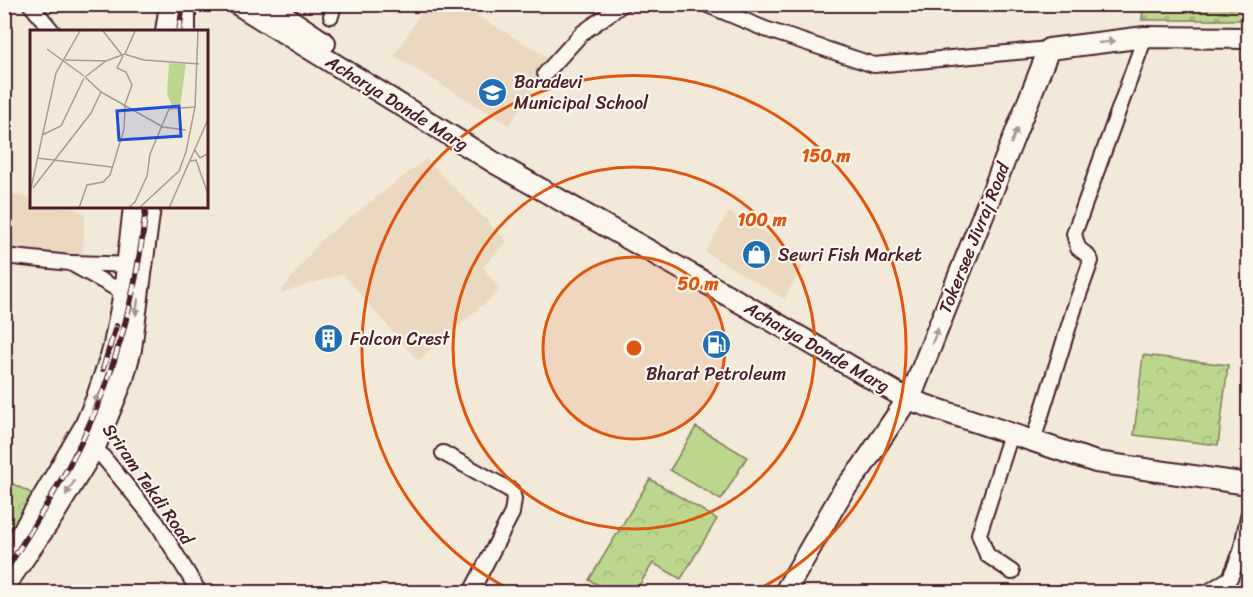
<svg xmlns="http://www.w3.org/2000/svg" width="1253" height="597" font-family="Sriracha,sans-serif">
	<defs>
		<pattern id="cemetery-stones" width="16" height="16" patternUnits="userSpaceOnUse" patternTransform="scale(1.5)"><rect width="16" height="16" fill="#bbd78e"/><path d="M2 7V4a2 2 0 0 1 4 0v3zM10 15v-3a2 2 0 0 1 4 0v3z" fill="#a2b87b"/></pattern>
		<pattern id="park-crowns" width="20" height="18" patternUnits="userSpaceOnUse" patternTransform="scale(1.5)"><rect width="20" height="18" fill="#bbd78e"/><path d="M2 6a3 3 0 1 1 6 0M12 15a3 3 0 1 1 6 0" fill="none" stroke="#a2b87b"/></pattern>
	</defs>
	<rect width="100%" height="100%" fill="#f3e9d8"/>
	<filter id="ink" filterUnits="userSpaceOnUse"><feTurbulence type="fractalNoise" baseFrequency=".0167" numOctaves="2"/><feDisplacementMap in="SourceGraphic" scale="12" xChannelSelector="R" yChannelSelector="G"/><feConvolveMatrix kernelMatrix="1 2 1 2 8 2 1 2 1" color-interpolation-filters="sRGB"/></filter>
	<g filter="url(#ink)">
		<!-- built -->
		<g fill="#ead8c0">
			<polygon points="457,4 553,60 509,125 394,56 426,5"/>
			<polygon points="426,159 507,241 483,267 500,290 418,361 343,274 280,293 321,240"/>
			<polygon points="4,193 31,198 32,207 72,207 85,214 82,267 5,254"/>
			<polygon points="729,212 808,258 784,299 705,252"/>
		</g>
		<!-- cemetery -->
		<polygon fill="url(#cemetery-stones)" stroke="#827b5c" stroke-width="1.5" points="1143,5 1248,5 1248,20 1142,20"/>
		<!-- park -->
		<g fill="url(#park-crowns)" stroke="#827b5c" stroke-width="1.5">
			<polygon points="1143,355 1228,365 1218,445 1134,435"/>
			<polygon points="650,479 717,519 681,579 653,563 635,592 611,592 589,580"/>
			<polygon points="5,480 33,494 5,543"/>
		</g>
		<!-- pitch -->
		<polygon fill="#bbd78e" stroke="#827b5c" stroke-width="1.5" points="696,427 747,457 721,500 670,470"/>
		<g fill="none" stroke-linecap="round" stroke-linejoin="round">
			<defs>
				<g id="street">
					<polyline points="30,4 53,32"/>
					<polyline points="705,4 765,29 874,65 1049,49"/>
					<polyline points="331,16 334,4"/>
					<polyline points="545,74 582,33 623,4"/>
					<polyline points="4,256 70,263 124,293"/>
					<polyline points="73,263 135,265"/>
					<polyline points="1011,434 979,534 987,555 1012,572"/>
					<polyline points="92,440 95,447 157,523 199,592"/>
					<polyline points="1033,441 1076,303 1091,261 1087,255 1078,248 1074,234 1145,37"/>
					<polyline points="443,453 512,491 514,499 512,513 471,592"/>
					<polyline points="1208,592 1230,578 1241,552 1248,516"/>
				</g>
				<g id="secondary">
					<polyline points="185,4 185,32"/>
					<polyline points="237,4 495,163 743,304 907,399 1096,462 1248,484"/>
					<polyline points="267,4 325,43"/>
					<polyline points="166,32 170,4"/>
					<polyline points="4,563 85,426 96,400 113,350 124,293 134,207"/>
					<polyline points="4,587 53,516 95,447 123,379 131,349 150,207"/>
					<polyline points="785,592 843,491 862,467 913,391 1049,49 1145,37 1248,38"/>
				</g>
			</defs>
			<!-- street casing -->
			<use href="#street" stroke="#4a1f2b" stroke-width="18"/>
			<!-- secondary casing -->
			<use href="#secondary" stroke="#4a1f2b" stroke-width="24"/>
			<!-- street -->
			<use href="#street" stroke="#fbf7ec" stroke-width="14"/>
			<!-- secondary -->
			<use href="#secondary" stroke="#fbf7ec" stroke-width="20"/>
			<defs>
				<g id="rail">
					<polyline points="179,32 183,4"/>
					<polyline points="103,369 116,326"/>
					<path d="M 4,573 C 27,537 50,501 70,464 C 113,384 137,296 146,207"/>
				</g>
			</defs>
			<!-- rail casing -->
			<use href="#rail" stroke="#4a1f2b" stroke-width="6"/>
			<!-- rail -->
			<use href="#rail" stroke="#fbf7ec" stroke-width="4" stroke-dasharray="11" stroke-linecap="butt"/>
		</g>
		<!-- one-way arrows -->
		<defs><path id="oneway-solid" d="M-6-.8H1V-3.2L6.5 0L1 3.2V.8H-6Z" transform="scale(1.5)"/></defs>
		<g fill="#ab9695">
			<use href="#oneway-solid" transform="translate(1107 42) rotate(-7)"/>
			<use href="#oneway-solid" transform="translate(1014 136) rotate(-68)"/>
			<use href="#oneway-solid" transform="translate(137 307) rotate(98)"/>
			<use href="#oneway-solid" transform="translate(935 336) rotate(-68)"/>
			<use href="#oneway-solid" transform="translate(95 402) rotate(-69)"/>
			<use href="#oneway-solid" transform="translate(70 488) rotate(122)"/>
		</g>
	</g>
	<!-- distance rings -->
	<circle cx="634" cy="348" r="91" fill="#e0560e" fill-opacity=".12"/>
	<g fill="none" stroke="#e0560e" stroke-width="3">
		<circle cx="634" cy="348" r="91"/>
		<circle cx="634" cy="348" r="181"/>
		<path d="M515 592A272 272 0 1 1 753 592"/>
	</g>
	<!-- icons -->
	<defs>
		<symbol id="school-disc" viewBox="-11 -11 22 22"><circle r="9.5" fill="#1f6fb2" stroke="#fbf7ec"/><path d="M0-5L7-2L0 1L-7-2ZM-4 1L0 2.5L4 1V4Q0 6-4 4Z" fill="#fff"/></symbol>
		<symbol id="shop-disc" viewBox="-11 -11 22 22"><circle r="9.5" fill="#1f6fb2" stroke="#fbf7ec"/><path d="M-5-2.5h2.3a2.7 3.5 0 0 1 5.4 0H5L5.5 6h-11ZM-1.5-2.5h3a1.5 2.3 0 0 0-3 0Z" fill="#fff"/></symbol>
		<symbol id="building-disc" viewBox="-11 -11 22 22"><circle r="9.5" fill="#1f6fb2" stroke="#fbf7ec"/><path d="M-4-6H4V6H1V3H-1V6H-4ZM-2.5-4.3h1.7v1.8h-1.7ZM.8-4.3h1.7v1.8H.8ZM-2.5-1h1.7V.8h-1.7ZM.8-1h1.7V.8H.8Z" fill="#fff"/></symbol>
		<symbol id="fuel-disc" viewBox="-11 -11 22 22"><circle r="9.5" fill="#1f6fb2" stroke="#fbf7ec"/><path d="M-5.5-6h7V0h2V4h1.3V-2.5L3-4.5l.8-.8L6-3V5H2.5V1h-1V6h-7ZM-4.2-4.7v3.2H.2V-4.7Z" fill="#fff"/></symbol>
	</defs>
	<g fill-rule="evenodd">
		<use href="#school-disc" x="476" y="76" width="33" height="33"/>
		<use href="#shop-disc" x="740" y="238" width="33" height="33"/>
		<use href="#building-disc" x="312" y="322" width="33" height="33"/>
		<use href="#fuel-disc" x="700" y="328" width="33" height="33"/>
	</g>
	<g text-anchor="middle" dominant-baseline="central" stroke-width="4.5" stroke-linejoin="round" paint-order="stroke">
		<!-- poi labels -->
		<g font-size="18" fill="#4a1f2b" stroke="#fbf7ec" text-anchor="start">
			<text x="514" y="82">Baradevi<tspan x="514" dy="21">Municipal School</tspan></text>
			<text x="778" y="255">Sewri Fish Market</text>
			<text x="350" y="339">Falcon Crest</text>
			<text x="716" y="374" text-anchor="middle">Bharat Petroleum</text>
		</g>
		<!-- street labels -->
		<g font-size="18" fill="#4a1f2b" stroke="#fbf7ec">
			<text transform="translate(397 103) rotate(32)">Acharya Donde Marg</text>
			<text transform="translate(974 238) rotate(-68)">Tokersee Jivraj Road</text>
			<text transform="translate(817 347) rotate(30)">Acharya Donde Marg</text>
			<text transform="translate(148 484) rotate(55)">Sriram Tekdi Road</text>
		</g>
	</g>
	<!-- overview -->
	<g transform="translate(30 30)">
		<rect width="178" height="178" fill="#f3e9d8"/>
		<path d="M 139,33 L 156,34 L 150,77 L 143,78 L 137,64 Z" fill="#bbd78e"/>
		<path fill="none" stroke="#af9893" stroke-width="1.5" d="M 73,1 L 92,25M 17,19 L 54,46M 94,24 L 114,30 L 169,34M 93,26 L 87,38 L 96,42 L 102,55 L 94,77M 35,30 L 76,31M 55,47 L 76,31 L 95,24 L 105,1M 71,62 L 133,97 L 156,100M 12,105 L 31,96 L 54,48M 164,119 L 170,128 L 179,123M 7,128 L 82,137M 160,131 L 166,130 L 179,167M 3,158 L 61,83 L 71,62 L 55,47M 0,163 L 26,43 L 50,1M 49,178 L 57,155 L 73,152 L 80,145 L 94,99 L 95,77M 98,178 L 105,172 L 117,146 L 120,124 L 139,79 L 166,77M 109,178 L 149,141 L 156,122 L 165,77 L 168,1M 139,178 L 179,87"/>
		<path fill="#1d4ed8" fill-opacity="0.15" stroke="#1d4ed8" stroke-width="3" d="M 149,76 L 151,106 L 89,110 L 87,81 Z"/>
		<rect width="178" height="178" fill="none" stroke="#4a1f2b" stroke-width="3"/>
	</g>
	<circle cx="634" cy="348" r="9" fill="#e0560e" stroke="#fbf7ec" stroke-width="3"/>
	<g font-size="18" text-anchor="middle" font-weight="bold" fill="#e0560e" stroke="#fbf7ec" stroke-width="4.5" stroke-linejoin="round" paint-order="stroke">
		<text x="826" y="162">150 m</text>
		<text x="762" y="226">100 m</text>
		<text x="698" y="290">50 m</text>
	</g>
	<!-- margin -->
	<rect width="1253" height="597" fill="none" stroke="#fbf7ec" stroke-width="24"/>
	<rect x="12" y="12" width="1229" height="573" fill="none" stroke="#4a1f2b" stroke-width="2" filter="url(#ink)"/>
</svg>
